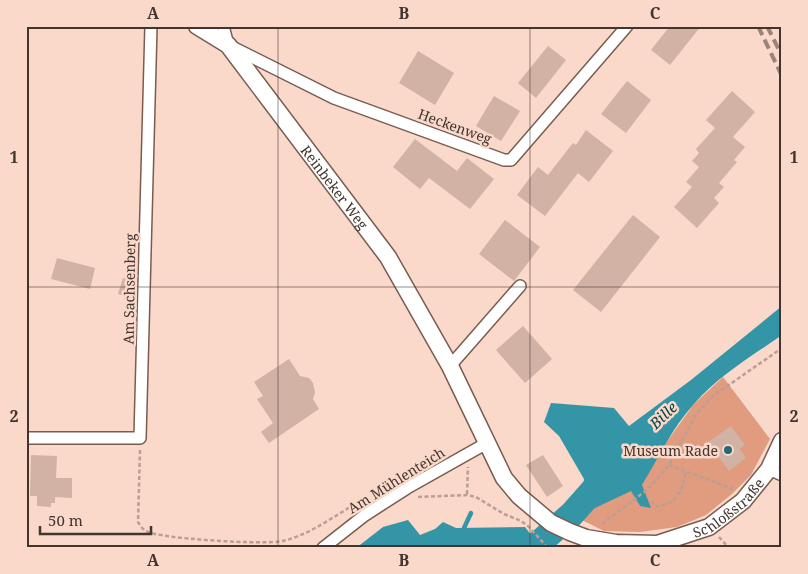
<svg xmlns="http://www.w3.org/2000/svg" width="808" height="574" font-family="'Noto Serif',serif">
	<rect width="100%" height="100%" fill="#fad8ca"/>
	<!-- green -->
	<polygon fill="#e19b7e" points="723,377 770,439 751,475 732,494 706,515 677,527 640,532 604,531 576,517 631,490 640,506 642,485 663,447 694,404"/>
	<!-- water -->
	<g fill="#3395a5">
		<path d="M 782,306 L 782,335 C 752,356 718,376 694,404 C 672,428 659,457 642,485 L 651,508 L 640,506 L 631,491 L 576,517 L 568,513 L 583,490 L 584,479 L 559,436 L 544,422 L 551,403 L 614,408 L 629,426 L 691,380 Z"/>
		<polygon points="408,520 420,535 435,529 443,522 456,528 525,527 541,548 356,548 383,527"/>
	</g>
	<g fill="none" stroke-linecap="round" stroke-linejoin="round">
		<!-- stream -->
		<polyline stroke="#3395a5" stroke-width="4.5" points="464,528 471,513"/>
		<!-- river -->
		<polyline stroke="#3395a5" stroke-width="26" points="536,548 538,544 572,514 595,488"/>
	</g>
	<!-- building -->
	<g fill="#d2b2a5">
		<polygon points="670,26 701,26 670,65 651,50"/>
		<polygon points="548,46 566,60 536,98 518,83"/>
		<polygon points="418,51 454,73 435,105 399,83"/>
		<polygon points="627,81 651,100 626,133 601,114"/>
		<polygon points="732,91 755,112 733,137 745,147 734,160 737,162 719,183 724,187 714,198 719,203 697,228 674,207 692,187 686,182 699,167 692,161 699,153 696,149 715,128 706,120"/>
		<polygon points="494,96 520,111 501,141 476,126"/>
		<polygon points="586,130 613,151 589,182 578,173 545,216 517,195 538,167 548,175 573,143 576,145"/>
		<polygon points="415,139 457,171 467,158 494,179 470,209 429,178 420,189 393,167"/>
		<polygon points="633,215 660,237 601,312 573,290"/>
		<polygon points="505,220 540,247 514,281 479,254"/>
		<polygon points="57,258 95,268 90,289 51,279"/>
		<polygon points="123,278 137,282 133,299 118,294"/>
		<polygon points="523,326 552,359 525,383 496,350"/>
		<polygon points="289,359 300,376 309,378 313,383 315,392 313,399 319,409 269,443 261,432 273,423 257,399 263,396 254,382"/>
		<polygon points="731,426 745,445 740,449 746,458 729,471 708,442"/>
		<polygon points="31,455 57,456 56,478 72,478 72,498 55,497 55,503 51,503 51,507 37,506 37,496 30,496"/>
		<polygon points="543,455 563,486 547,497 526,465"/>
	</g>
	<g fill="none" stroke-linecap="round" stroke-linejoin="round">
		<defs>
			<g id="minor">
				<polyline points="223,26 228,45 334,98 504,160 511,160 627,26"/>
				<polyline points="450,366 520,286"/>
				<polyline points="26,438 140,438 151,26"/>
				<polyline points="769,469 782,475"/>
				<polyline points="323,548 365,515 407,488 487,443"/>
			</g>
			<g id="secondary">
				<path id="s1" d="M 197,26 L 228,45 L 388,257 L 450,366 L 504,478 L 519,496 L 551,523 L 570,532 L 586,538 L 616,543 L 657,544 L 709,527 L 743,501 L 769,469 L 782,441"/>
			</g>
		</defs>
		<!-- minor casing -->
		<use href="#minor" stroke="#785c50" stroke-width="14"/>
		<!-- secondary casing -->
		<use href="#secondary" stroke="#785c50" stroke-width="19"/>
		<!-- path -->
		<g stroke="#ba9f94" stroke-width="2.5" stroke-dasharray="4 2.5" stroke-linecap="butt">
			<path d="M 140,450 L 138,522 C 140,525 143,530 146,531 C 159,539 266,545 283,541 C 311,534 336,515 360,501"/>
			<polyline points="669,465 733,489"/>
			<polyline points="467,494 468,467"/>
			<polyline points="418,497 467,495 476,497 504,514 521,521 528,526 548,548"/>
			<path d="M 651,501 L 656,506 C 678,505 682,490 686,471"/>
			<polyline points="602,524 648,489 669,465 696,414 713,396 782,348"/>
			<polyline points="719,537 729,548"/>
		</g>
		<!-- minor -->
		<use href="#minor" stroke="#fff" stroke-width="11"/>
		<!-- secondary -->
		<use href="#secondary" stroke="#fff" stroke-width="16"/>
		<!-- tram -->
		<polyline stroke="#9c847a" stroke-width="1" points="781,26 782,28"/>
		<!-- rail -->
		<g stroke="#9c847a" stroke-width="4" stroke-dasharray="10 5" stroke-linecap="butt">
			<polyline points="758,26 782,76"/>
			<polyline points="767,26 782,56"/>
		</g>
	</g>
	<!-- grid -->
	<path fill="none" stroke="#42352f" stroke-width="1" stroke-opacity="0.55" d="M 278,26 L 278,548M 530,26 L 530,548M 26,287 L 782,287"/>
	<!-- markers -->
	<circle fill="#216a76" stroke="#fad8ca" stroke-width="2" cx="728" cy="450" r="5"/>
	<g text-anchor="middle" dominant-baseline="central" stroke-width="5" stroke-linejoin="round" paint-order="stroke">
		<!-- street labels -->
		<g font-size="14" fill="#42352f" stroke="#fad8ca">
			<text transform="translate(455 126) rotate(20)">Heckenweg</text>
			<text stroke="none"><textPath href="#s1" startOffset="214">Reinbeker Weg</textPath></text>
			<text transform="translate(129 289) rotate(-89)">Am Sachsenberg</text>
			<text transform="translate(396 480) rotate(-32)">Am Mühlenteich</text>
			<text stroke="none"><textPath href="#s1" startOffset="808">Schloßstraße</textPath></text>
		</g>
		<!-- poi labels -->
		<g font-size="14" fill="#42352f" stroke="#fad8ca" text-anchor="end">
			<text x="718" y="450">Museum Rade</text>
		</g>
		<!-- water labels -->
		<g font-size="15" font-style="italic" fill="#04414a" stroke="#fad8ca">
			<text transform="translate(663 415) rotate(-44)">Bille</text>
		</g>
	</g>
	<!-- border -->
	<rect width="808" height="574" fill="none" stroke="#fad8ca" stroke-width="55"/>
	<!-- scale -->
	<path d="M40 526v8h111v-8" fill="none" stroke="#42352f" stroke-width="2.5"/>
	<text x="48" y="526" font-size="15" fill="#42352f" stroke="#fad8ca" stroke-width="4" paint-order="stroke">50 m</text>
	<rect x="28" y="28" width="752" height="518" fill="none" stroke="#42352f" stroke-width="2"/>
	<g font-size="16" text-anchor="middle" font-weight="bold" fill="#42352f">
		<text x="153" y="19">A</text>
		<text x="404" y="19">B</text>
		<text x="655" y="19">C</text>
		<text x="14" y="163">1</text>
		<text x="794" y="163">1</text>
		<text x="14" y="422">2</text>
		<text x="794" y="422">2</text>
		<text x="153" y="566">A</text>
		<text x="404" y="566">B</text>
		<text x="655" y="566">C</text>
	</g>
</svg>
